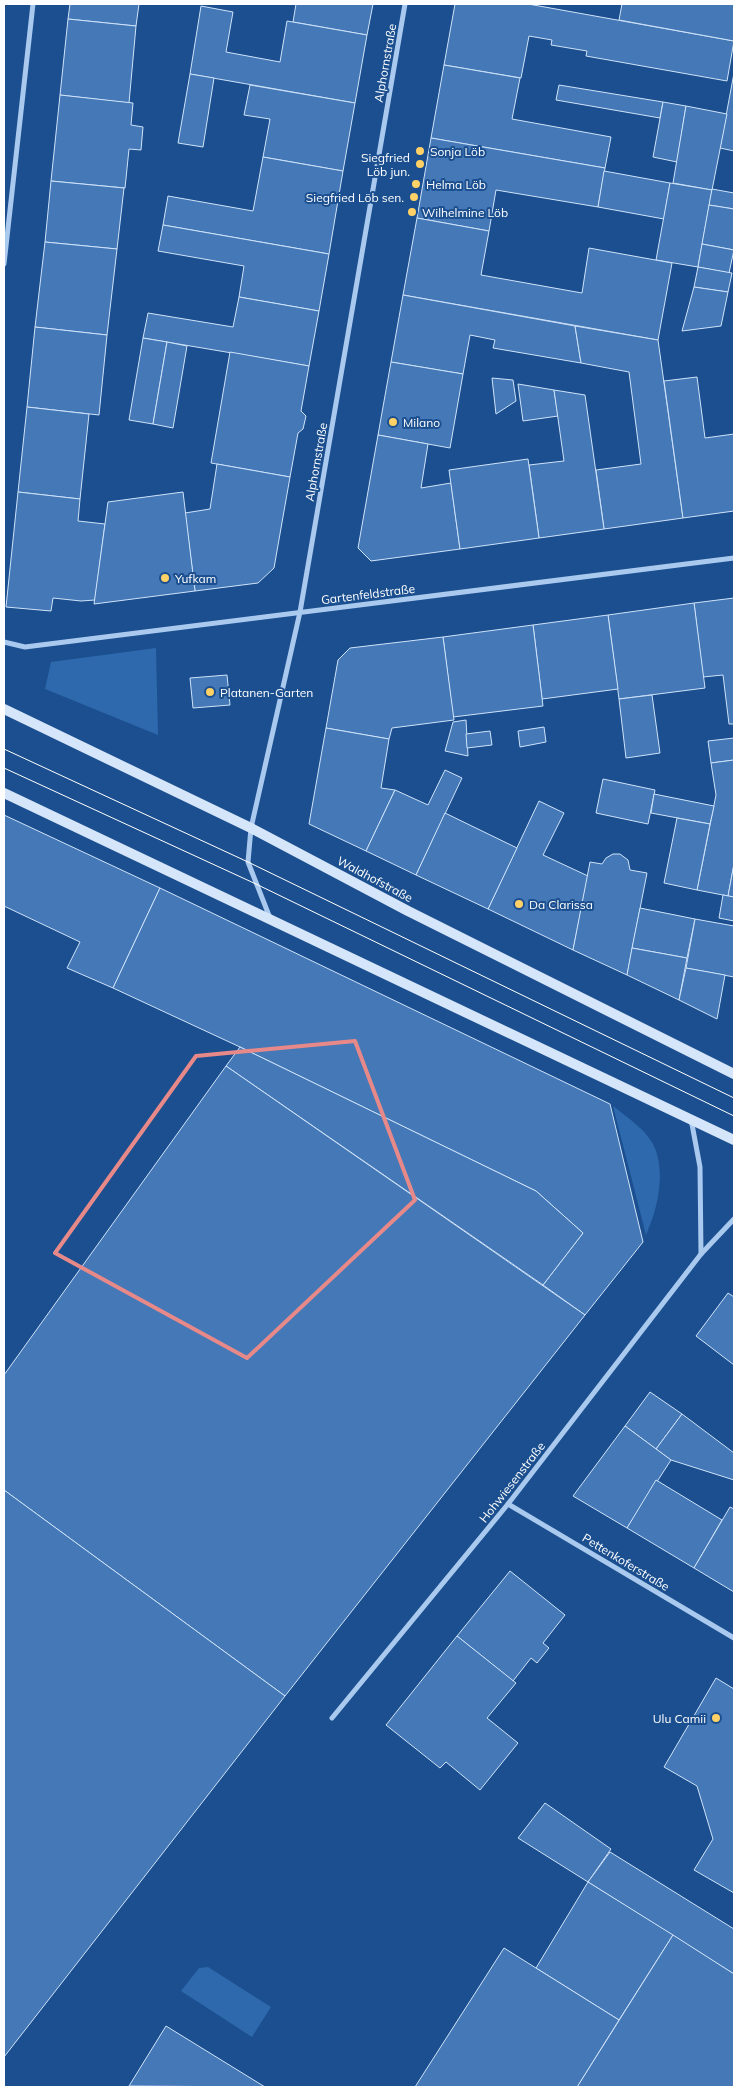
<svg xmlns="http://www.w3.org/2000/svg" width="738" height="2091" font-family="Mulish,sans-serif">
	<rect width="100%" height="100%" fill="#1b4f8f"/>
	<!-- green -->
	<g fill="#2e69ad">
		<polygon points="156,648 158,735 45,689 51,662"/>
		<path d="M 613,1106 C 628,1118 650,1132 656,1151 C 665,1178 657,1210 646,1235 Z"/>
		<polygon points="208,1967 271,2007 252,2037 181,1991 199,1968"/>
	</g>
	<!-- building -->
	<g fill="#4478b7" stroke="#cfe3fa">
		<polygon points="70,4 139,4 136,26 68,19"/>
		<polygon points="296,4 373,4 367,35 293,22"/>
		<polygon points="455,4 528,4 734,41 727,81 586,56 587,51 551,45 552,40 529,36 521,78 444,65"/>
		<polygon points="622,4 734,4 734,41 619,20"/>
		<polygon points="201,6 233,12 226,52 280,62 287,21 367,35 355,103 190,74"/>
		<polygon points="68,19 136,26 129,103 60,95"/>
		<polygon points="444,65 520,78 512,119 611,137 605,168 431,138"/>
		<polygon points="734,73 734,151 720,148"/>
		<polygon points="190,74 214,78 203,147 178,143"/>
		<polygon points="250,85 355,103 343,171 263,157 270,119 244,115"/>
		<polygon points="559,85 663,102 660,118 556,100"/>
		<polygon points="60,95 133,103 131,125 143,127 141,150 129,149 125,188 51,181"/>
		<polygon points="663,102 686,106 677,162 653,157"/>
		<polygon points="686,106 727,114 712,190 673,183"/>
		<polygon points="431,138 605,168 598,207 496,190 489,231 417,218"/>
		<polygon points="263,157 343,171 329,254 163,225 168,196 253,211"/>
		<polygon points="604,171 670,183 664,219 598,207"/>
		<polygon points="51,181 124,188 117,249 45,242"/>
		<polygon points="670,183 712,190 698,267 656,260"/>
		<polygon points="712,189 734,193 734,209 709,205"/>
		<polygon points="709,205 734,209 734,250 702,244"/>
		<polygon points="417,218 489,231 481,275 582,293 589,248 672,263 658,340 403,295"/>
		<polygon points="163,225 329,254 319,311 239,297 244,266 158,251"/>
		<polygon points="45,242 117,249 107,335 35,327"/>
		<polygon points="702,244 734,250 729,273 698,267"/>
		<polygon points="698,267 732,273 728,292 694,287"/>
		<polygon points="694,287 728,292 721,326 682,331"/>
		<polygon points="403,295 575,326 581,363 493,348 495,340 470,335 463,374 391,362"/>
		<polygon points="239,297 319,311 309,366 143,338 148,313 233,327"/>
		<polygon points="575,326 658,340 683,518 604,529 596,470 641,464 629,372 581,363"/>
		<polygon points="35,327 107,335 99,415 27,407"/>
		<polygon points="143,338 167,342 153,424 129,420"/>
		<polygon points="167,342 187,346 173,428 153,424"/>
		<polygon points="230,352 309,366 301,411 306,416 303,429 298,433 290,477 211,463"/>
		<polygon points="391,362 463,374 450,448 378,435"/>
		<polygon points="697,377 705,438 734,434 734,511 683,518 664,381"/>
		<polygon points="492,378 513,380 516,401 496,414"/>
		<polygon points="518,384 554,390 558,416 523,421"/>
		<polygon points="554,390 585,395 604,529 539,538 529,465 564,461"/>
		<polygon points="27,407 89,414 80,499 18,492"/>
		<polygon points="378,435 428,444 421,488 451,483 460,549 371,561 358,548"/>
		<polygon points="528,459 539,538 460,549 449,470"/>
		<polygon points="217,464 290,477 274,568 258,583 195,591 185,513 210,509"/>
		<polygon points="18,492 80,499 78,521 105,524 95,600 81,601 53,598 51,611 6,607"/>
		<polygon points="183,492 195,591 94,604 108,502"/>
		<polygon points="734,598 734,724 729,724 723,675 703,677 694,603"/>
		<polygon points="694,603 705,688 619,699 608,615"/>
		<polygon points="608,615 618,689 542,699 533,625"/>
		<polygon points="533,625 543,706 453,717 443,637"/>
		<polygon points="443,637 454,720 392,728 389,739 326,728 338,660 350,648"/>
		<polygon points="227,675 230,705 193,708 190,678"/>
		<polygon points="652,695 660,753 626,758 619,699"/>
		<polygon points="466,720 468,756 445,751 453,722"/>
		<polygon points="544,727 546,742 520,747 518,731"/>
		<polygon points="326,728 389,739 381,788 395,790 366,851 309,824"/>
		<polygon points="490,731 492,745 467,748 466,734"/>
		<polygon points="734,738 734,760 711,763 708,741"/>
		<polygon points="734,760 734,864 728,896 697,890 716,795 711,763"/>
		<polygon points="445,770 462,778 416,875 366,851 395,790 428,805"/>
		<polygon points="603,779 655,790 648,824 596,813"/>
		<polygon points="654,794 714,806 710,824 651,813"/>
		<polygon points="539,801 564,813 543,855 588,876 573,950 488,909"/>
		<polygon points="445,813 517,848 488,909 416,875"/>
		<polygon points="4,815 160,888 113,988 67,968 80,942 4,906"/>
		<polygon points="677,818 710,824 697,890 664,883"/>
		<polygon points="613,854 620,854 628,860 630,870 647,873 627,975 573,950 590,862 602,864 606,858"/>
		<polygon points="734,864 734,897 728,896"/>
		<polygon points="160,888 610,1104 643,1242 585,1315 543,1285 583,1233 536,1191 240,1047 113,988"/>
		<polygon points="723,895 734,897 734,921 719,918"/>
		<polygon points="640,908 695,919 687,958 632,948"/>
		<polygon points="695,919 734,926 734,977 686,968"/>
		<polygon points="632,948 687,958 679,1000 627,975"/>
		<polygon points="686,968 725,975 717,1019 679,1000"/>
		<polygon points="240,1047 536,1191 583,1233 543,1285 226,1066"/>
		<polygon points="226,1066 585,1315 285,1696 4,1490 4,1375"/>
		<polygon points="728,1293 734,1297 734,1365 696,1336"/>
		<polygon points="650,1392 682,1414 656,1449 625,1426"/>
		<polygon points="682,1414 734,1453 734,1480 671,1460 656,1449"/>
		<polygon points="625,1426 671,1460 627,1528 573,1496"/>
		<polygon points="656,1480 722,1520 694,1568 627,1528"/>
		<polygon points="4,1490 285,1696 4,2057"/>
		<polygon points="730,1507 734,1509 734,1592 694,1568"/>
		<polygon points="510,1571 565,1615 543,1643 549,1648 537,1663 531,1658 513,1681 457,1636"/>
		<polygon points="457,1636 516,1683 487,1718 518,1743 480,1790 446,1762 440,1768 386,1725"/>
		<polygon points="716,1678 734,1689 734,1893 694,1870 713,1839 697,1786 664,1767"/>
		<polygon points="545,1803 611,1849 588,1882 518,1838"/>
		<polygon points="610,1852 734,1929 734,1974 588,1882"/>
		<polygon points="588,1882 673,1935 619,2020 536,1968"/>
		<polygon points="673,1935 734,1974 734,2087 577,2087"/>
		<polygon points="504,1948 619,2020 577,2087 415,2087"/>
		<polygon points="166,2026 265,2087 129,2086"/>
	</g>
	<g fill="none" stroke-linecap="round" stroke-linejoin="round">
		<!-- street -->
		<g stroke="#a9c9ee" stroke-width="5">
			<polyline points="4,264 33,4"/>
			<polyline points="4,642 25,647 734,558"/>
			<polyline points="270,918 248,862 251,828 300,612 405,4"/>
			<polyline points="691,1119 700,1167 701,1254"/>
			<polyline points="508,1504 734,1638"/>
			<polyline points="332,1718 508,1504 701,1254 734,1219"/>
		</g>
		<!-- secondary -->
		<g stroke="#d6e6fa" stroke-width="10">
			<polyline points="4,709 251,828 408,911 734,1074"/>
			<polyline points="4,793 734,1140"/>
		</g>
		<!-- tram -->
		<g stroke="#fff" stroke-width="1">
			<polyline points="4,749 248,862 734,1098"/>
			<polyline points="4,768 256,884 734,1116"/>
		</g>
	</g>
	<!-- marked area -->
	<path fill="none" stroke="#e88989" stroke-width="4" stroke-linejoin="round" d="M 355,1041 L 415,1200 L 247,1358 L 55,1253 L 196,1056 Z"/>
	<!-- markers -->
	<g fill="#ffd166" stroke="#1b4f8f" stroke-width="2">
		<circle cx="420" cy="151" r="5"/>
		<circle cx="420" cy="164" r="5"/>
		<circle cx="416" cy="184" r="5"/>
		<circle cx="414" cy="197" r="5"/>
		<circle cx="412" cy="212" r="5"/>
		<circle cx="393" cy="422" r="5"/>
		<circle cx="165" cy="578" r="5"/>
		<circle cx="210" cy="692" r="5"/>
		<circle cx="519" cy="904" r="5"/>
		<circle cx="716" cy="1718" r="5"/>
	</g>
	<g text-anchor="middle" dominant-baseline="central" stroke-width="4" stroke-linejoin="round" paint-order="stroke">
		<!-- street labels -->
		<g font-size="12" fill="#fff" stroke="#1b4f8f">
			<text transform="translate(385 63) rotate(-80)">Alphornstraße</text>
			<text transform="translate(316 462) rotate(-80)">Alphornstraße</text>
			<text transform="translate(368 594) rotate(-7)">Gartenfeldstraße</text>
			<text transform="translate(375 879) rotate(28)">Waldhofstraße</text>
			<text transform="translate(512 1482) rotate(-52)">Hohwiesenstraße</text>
			<text transform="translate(626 1562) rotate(31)">Pettenkoferstraße</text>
		</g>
		<!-- poi labels -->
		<g font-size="12" fill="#fff" stroke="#1b4f8f" text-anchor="start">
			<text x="430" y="151">Sonja Löb</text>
			<text x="410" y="157" text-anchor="end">Siegfried<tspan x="410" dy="14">Löb jun.</tspan></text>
			<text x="426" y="184">Helma Löb</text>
			<text x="404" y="197" text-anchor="end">Siegfried Löb sen.</text>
			<text x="422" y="212">Wilhelmine Löb</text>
			<text x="403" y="422">Milano</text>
			<text x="175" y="578">Yufkam</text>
			<text x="220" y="692">Platanen-Garten</text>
			<text x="529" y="904">Da Clarissa</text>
			<text x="706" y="1718" text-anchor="end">Ulu Camii</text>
		</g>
	</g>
	<!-- border -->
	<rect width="738" height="2091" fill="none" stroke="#ffffff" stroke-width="10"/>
</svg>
